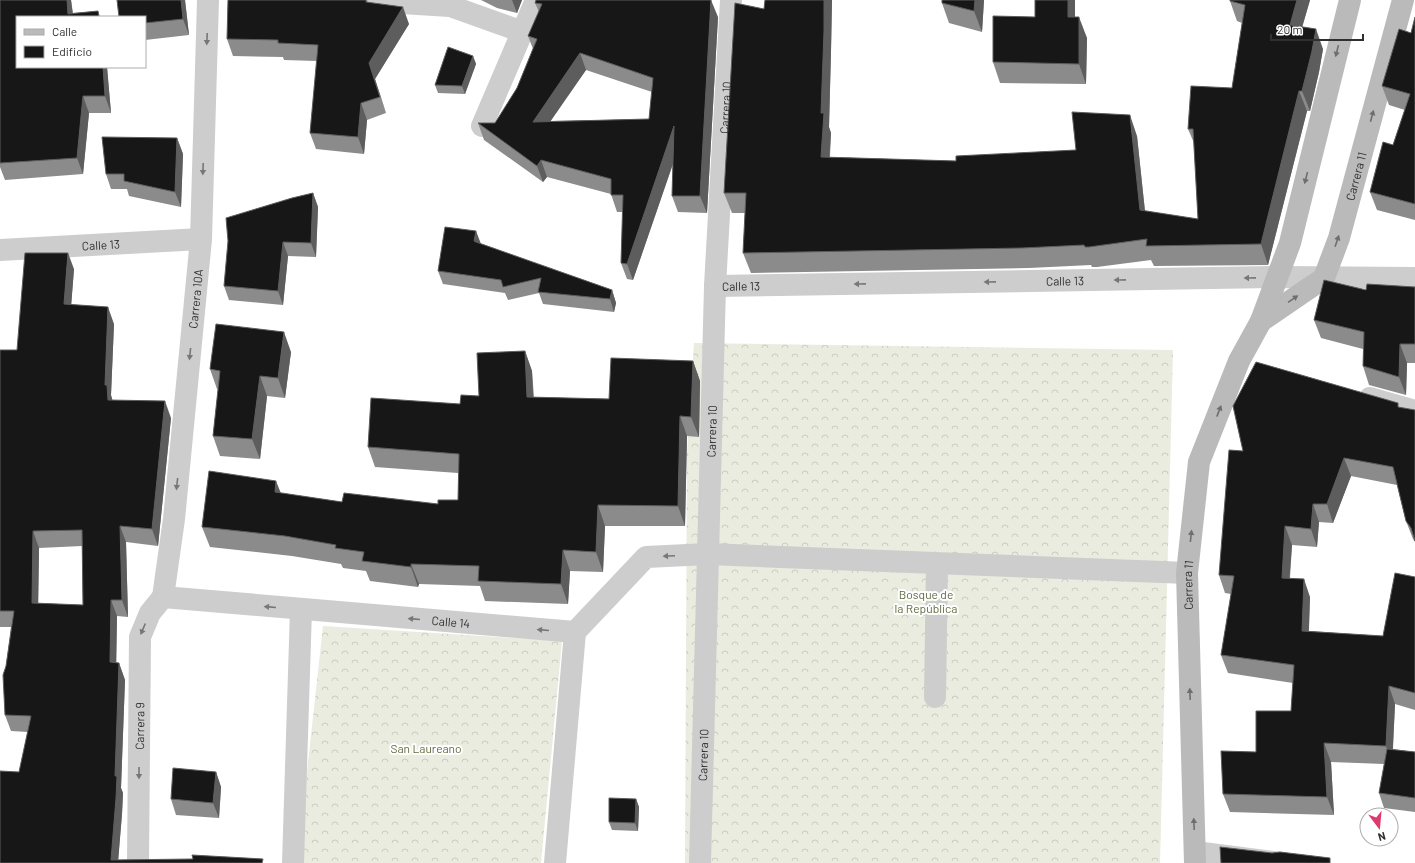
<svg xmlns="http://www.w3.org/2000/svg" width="1415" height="863" font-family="Barlow,sans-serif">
	<defs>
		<pattern id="forest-crowns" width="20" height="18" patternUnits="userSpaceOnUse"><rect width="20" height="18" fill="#e9ecde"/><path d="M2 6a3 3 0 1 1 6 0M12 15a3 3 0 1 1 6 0" fill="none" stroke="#c8cbbf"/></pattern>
	</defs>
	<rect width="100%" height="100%" fill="#fff"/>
	<!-- forest -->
	<g fill="url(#forest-crowns)">
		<polygon points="694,343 1173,350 1160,863 685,863 687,454"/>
		<polygon points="323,626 562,641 541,863 297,863"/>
	</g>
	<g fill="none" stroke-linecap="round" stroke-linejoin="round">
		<!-- street -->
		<g stroke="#cdcdcd" stroke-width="22">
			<polyline points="353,0 450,6 523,32"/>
			<polyline points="482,126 536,0"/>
			<path id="s1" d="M 0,250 L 201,239"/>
			<path id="s2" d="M 715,286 L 1278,277 L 1415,278"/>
			<polyline points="1370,398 1415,411"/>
			<path id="s3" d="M 163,597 L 575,632 L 646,557 L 708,554 L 1187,573"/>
			<path id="s4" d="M 163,597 L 174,519 L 201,239 L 208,0"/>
			<polyline points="935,697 937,564"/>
			<polyline points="1195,852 1282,863"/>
			<path id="s5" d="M 138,863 L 140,637 L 150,613 L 163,597"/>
			<polyline points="293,863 301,609"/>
			<polyline points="555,863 575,632"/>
			<path id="s6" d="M 700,863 L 715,286 L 731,0"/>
		</g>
		<!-- secondary -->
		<g stroke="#bababa" stroke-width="22">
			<path id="s7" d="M 1261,321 L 1324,278 L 1339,238 L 1403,0"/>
			<path id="s8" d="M 1195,863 L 1187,573 L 1199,462 L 1239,361 L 1261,321 L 1290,243 L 1350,0"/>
		</g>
	</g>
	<!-- wall -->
	<g fill="#8b8b8b" fill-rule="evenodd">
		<polygon points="0,0 71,0 73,13 98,11 100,17 17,17 107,67 111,113 89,113 83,174 5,180 0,167"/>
		<polygon points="117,0 185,0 189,35 145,40 145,17"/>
		<polygon points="228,0 367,0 368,3 409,24 375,79 386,113 367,120 364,154 316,149 310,133 317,61 284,60 283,57 233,56 227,39"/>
		<polygon points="481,0 522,0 517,13 497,8"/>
		<polygon points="765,0 832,0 831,51 829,127 831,133 830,157 956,161 1076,150 1137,136 1145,211 1198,219 1194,143 1188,129 1232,88 1242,23 1237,21 1230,1 1230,0 1310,0 1302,27 1323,49 1319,72 1310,111 1307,111 1268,265 1154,266 1151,260 1097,267 1092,267 1091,265 1029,268 751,273 743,253 745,213 732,213 724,193 764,9"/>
		<polygon points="984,0 982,32 949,23 942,3"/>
		<polygon points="1075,0 1075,17 1087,38 1086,84 1000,83 993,62 1035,17"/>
		<path d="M 535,3 L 718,17 L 707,213 L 678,212 L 672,196 L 673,164 L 633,280 L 627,279 L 621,263 L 623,212 L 617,212 L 611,194 L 547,177 L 543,182 L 484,140 L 478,123 L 495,123 L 517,88 L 533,49 L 528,36 L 539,12 ZM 586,70 L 652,92 L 649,119 L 550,121 Z"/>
		<polygon points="1415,17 1415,220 1377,210 1370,192 1393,145 1405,110 1389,105 1382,86 1411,33"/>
		<polygon points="473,56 476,64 465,94 438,93 435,85"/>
		<polygon points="177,138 183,154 181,207 129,196 127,189 111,189 106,174"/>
		<polygon points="313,193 318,207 316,257 288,256 283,305 229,300 224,286"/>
		<polygon points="476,231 480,244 612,290 616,303 614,312 543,304 539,293 508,300 505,293 443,284 438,271"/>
		<path d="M 74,269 L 71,305 L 114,324 L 111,395 L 112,400 L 171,418 L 158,546 L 126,542 L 128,617 L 117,616 L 116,663 L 119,663 L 125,680 L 121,788 L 123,793 L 122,814 L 118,860 L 263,859 L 0,863 L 28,732 L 11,731 L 5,715 L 6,666 L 11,627 L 0,627 L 0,350 L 17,350 ZM 82,546 L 83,605 L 38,603 L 39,548 Z"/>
		<polygon points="1415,287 1415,363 1407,363 1406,395 1369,385 1363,366 1363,349 1321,338 1314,320 1366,290"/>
		<polygon points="525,351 532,371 534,397 609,399 693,361 700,381 699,437 687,436 685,526 605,526 603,572 570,571 568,604 485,601 480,586 419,584 418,587 370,581 366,571 343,568 341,564 292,556 210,547 202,527 281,493 342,502 438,504 458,500 458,473 375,467 368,447 479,396"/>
		<polygon points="291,352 285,398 267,396 260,459 220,456 213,436 218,389 217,389 210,369"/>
		<polygon points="1400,407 1415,542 1413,539 1406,521 1397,485 1351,476 1333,523 1319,522 1317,547 1292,545 1290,578 1310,597 1309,631 1383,636 1415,577 1415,710 1395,704 1393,749 1415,752 1415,812 1384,808 1379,793 1384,764 1331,762 1334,815 1230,812 1223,794 1256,752 1291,711 1293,683 1228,673 1221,655 1231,594 1225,593 1219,575 1243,451"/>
		<polygon points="216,772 221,787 219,818 176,815 171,799"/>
		<polygon points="636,799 639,807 638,831 612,830 609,822"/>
	</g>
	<!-- shaded-wall -->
	<g fill="#5d5d5d">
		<polygon points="67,0 71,0 73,17 68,14"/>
		<polygon points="181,0 185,0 189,35 183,19"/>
		<polygon points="512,0 522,0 517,13"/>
		<polygon points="711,0 718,17 707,213 700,196"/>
		<polygon points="824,0 832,0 831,51 829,127 831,133 828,177 821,157 821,113"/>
		<polygon points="975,0 984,0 982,32 974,11"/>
		<polygon points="1068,0 1075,0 1075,38 1068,17"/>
		<polygon points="1297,0 1310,0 1297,45 1290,25"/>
		<polygon points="403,7 409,24 375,79 386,113 369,63"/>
		<polygon points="1079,17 1087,38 1086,84 1079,64"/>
		<polygon points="1316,29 1323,49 1319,72 1310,111 1302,91"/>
		<polygon points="580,53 586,70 539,138 533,122"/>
		<polygon points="473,56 476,64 465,94 462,86"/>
		<polygon points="103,67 107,67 111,113 105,96"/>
		<polygon points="1299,91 1307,111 1268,265 1261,244"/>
		<polygon points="83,96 89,113 83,174 77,158"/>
		<polygon points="361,103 367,120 364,154 358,137"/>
		<polygon points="1130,115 1137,136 1147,231 1140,210"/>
		<polygon points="674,126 680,143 633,280 627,264"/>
		<polygon points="177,138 183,154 181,207 175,192"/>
		<polygon points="541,160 547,177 543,182 537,166"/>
		<polygon points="313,193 318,207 316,257 311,243"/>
		<polygon points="476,231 481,244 479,254 474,241"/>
		<polygon points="283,242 288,256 283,305 278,291"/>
		<polygon points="68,253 74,269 70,321 64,304"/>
		<polygon points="612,290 616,303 614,312 610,299"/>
		<polygon points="108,307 114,324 111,395 113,402 108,400 105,385"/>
		<polygon points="284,332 291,352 285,398 278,378"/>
		<polygon points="1400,344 1407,363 1406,395 1399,377"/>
		<polygon points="525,351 532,371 534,417 527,397"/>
		<polygon points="693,361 700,381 699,437 691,417"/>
		<polygon points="260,376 267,396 260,459 252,439"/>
		<polygon points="165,401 171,418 158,546 152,529"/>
		<polygon points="680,416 687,436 685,526 678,506"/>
		<polygon points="1344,458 1351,476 1333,523 1327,504"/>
		<polygon points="276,481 284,501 275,492"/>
		<polygon points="1313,504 1319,522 1317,547 1311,529"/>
		<polygon points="598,505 605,526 603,572 596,552"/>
		<polygon points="120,526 126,542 128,617 122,600"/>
		<polygon points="1285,526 1292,545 1288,597 1282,578"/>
		<polygon points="33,531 39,548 38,619 32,603"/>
		<polygon points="563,550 570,571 568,604 561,584"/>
		<polygon points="411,564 419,584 418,587 411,567"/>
		<polygon points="1304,579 1310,597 1308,649 1302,631"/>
		<polygon points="111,600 117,616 116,679 110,662"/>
		<polygon points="119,663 125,680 121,788 123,793 122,814 118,863 111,860 115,776"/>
		<polygon points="1389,686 1395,704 1392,764 1386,746"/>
		<polygon points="1324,743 1331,762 1334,815 1327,797"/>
		<polygon points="216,772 221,787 219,818 213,803"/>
		<polygon points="636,799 639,807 638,831 635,823"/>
	</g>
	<!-- building -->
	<g fill="#171717" stroke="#5d5d5d" fill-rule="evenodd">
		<polygon points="0,0 67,0 68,14 98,11 99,17 17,17 17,67 103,67 105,96 83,96 77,158 0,163"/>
		<polygon points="117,0 181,0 183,19 145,23 145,17 119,17"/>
		<polygon points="228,0 366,0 366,2 403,7 369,63 380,97 361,103 358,137 310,133 318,45 278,43 278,40 227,39"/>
		<path d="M 536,0 L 711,0 L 700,196 L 672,196 L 674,126 L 627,264 L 621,263 L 623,195 L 611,195 L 611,179 L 541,160 L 537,166 L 478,123 L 495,123 L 517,88 L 537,39 L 528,36 L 542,4 L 535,3 ZM 580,53 L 653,78 L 649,119 L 533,122 Z"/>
		<polygon points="765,0 824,0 824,31 821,113 824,113 821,157 956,161 956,156 1076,150 1072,112 1130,115 1140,210 1198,219 1193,129 1188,129 1191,86 1232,88 1245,5 1230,1 1230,0 1297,0 1290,25 1316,29 1312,51 1302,91 1299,91 1261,244 1146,246 1147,239 1089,247 1085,247 1084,245 1022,248 743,253 746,193 724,193 735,3 764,9"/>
		<polygon points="942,0 975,0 974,11 942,3"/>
		<polygon points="1035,0 1068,0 1068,17 1079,17 1079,64 993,62 993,16 1035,17"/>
		<polygon points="1415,17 1415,204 1370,192 1383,142 1393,145 1410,94 1382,86 1399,29 1411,33"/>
		<polygon points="448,47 473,56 462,86 435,85"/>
		<polygon points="102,137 177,138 175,192 124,181 124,174 106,174"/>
		<polygon points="313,193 311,243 283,242 278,291 224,286 228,241 226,218 292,198"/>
		<polygon points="445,227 476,231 474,241 476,242 612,290 610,299 538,292 541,278 503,287 501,280 438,271"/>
		<path d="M 25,253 L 68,253 L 64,304 L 108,307 L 105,385 L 107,385 L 108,400 L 165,401 L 152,529 L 120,526 L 122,600 L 111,600 L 110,662 L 119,663 L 115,776 L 117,776 L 116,798 L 111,860 L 193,859 L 192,855 L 263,859 L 262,863 L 0,863 L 0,771 L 19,772 L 31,716 L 5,715 L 3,675 L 6,666 L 14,611 L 0,611 L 0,350 L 17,350 ZM 82,530 L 83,605 L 32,603 L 33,531 Z"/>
		<polygon points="1324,280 1366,290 1367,284 1415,287 1415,344 1400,344 1399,377 1363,366 1364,332 1314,320"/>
		<polygon points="216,324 284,332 278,378 260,376 252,439 213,436 220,371 210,369"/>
		<polygon points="525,351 527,397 609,399 611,358 693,361 691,417 680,416 678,506 598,505 596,552 563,550 561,584 478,581 479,566 411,564 411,567 362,561 364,552 335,548 336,545 285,536 202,527 209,471 276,481 275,492 342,502 344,493 438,504 438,500 458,500 459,454 368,447 371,398 460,404 461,395 479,396 477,353"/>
		<polygon points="1256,362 1398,403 1398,407 1415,410 1415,541 1411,528 1406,521 1393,467 1344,458 1327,504 1313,504 1311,529 1285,526 1282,578 1304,579 1302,631 1383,636 1395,573 1415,577 1415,693 1389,686 1386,746 1324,743 1327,797 1223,794 1221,751 1256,752 1256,711 1291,711 1294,665 1221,655 1234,576 1219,575 1229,450 1243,451 1233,406"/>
		<polygon points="1387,749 1415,752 1415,798 1379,793"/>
		<polygon points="173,768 216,772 213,803 171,799"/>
		<polygon points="609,798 636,799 635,823 609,822"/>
		<polygon points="1220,847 1272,853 1280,852 1330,858 1330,863 1221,863"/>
	</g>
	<!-- one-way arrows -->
	<defs><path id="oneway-solid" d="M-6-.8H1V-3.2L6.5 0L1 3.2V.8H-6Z"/></defs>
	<g fill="#777">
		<use href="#oneway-solid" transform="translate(207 39) rotate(92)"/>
		<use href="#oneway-solid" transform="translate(203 169) rotate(92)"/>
		<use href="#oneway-solid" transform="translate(1250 278) rotate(179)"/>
		<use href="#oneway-solid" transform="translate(1120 280) rotate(179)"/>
		<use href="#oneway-solid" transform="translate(990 282) rotate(179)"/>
		<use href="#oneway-solid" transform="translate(860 284) rotate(179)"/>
		<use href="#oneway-solid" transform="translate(190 354) rotate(96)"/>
		<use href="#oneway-solid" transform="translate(177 484) rotate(96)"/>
		<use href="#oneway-solid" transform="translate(669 556) rotate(177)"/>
		<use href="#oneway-solid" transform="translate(270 607) rotate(-175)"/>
		<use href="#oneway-solid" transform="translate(414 619) rotate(-175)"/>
		<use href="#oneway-solid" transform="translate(143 629) rotate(113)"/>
		<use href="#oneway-solid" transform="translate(543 630) rotate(-175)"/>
		<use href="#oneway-solid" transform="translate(139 773) rotate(90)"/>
	</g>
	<g fill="#6e6e6e">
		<use href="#oneway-solid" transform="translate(1337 51) rotate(104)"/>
		<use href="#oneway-solid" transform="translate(1372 116) rotate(-75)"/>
		<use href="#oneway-solid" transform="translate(1306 178) rotate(104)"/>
		<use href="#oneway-solid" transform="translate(1337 241) rotate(-71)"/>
		<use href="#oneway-solid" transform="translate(1293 299) rotate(-34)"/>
		<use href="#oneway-solid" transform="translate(1219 411) rotate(-69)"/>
		<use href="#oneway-solid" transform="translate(1191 536) rotate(-84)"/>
		<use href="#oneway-solid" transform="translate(1190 694) rotate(-92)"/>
		<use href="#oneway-solid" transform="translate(1194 824) rotate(-92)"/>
	</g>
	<g text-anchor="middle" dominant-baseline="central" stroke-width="4" stroke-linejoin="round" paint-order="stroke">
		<!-- street labels -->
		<g font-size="12" fill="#303030" stroke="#fff">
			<text stroke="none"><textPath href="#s6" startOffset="756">Carrera 10</textPath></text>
			<text stroke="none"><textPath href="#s7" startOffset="183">Carrera 11</textPath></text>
			<text stroke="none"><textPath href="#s1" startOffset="101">Calle 13</textPath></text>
			<text stroke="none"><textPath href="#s2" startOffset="350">Calle 13</textPath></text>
			<text stroke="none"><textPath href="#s2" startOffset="26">Calle 13</textPath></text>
			<text stroke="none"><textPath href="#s4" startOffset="300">Carrera 10A</textPath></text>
			<text stroke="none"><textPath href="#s6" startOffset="432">Carrera 10</textPath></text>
			<text stroke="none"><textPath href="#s8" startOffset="278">Carrera 11</textPath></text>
			<text stroke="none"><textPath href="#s3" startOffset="289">Calle 14</textPath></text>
			<text stroke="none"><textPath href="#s5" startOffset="137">Carrera 9</textPath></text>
			<text stroke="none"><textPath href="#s6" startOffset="108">Carrera 10</textPath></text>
		</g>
		<!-- park labels -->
		<g font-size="12" fill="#5e6a3e" stroke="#fff">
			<text x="926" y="594">Bosque de<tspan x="926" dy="14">la República</tspan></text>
			<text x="426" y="748">San Laureano</text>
		</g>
	</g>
	<!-- legend -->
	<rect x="16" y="16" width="130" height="52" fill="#ffffff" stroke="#acacac"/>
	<rect x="24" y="29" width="20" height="6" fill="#bababa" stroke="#acacac"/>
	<text x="52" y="36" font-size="12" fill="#303030">Calle</text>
	<rect x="24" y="46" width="20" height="12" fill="#171717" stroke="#acacac"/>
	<text x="52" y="56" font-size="12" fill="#303030">Edificio</text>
	<!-- north arrow -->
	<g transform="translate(1379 827) rotate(164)"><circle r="19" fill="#ffffff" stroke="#acacac"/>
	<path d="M0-3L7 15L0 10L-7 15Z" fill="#df3a6e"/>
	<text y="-6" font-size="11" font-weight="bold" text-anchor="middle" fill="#303030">N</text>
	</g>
	<!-- scale -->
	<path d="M1271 34v6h92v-6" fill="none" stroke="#303030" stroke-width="2"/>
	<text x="1277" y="34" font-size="12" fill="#303030" stroke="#ffffff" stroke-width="3" paint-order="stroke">20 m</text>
</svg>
